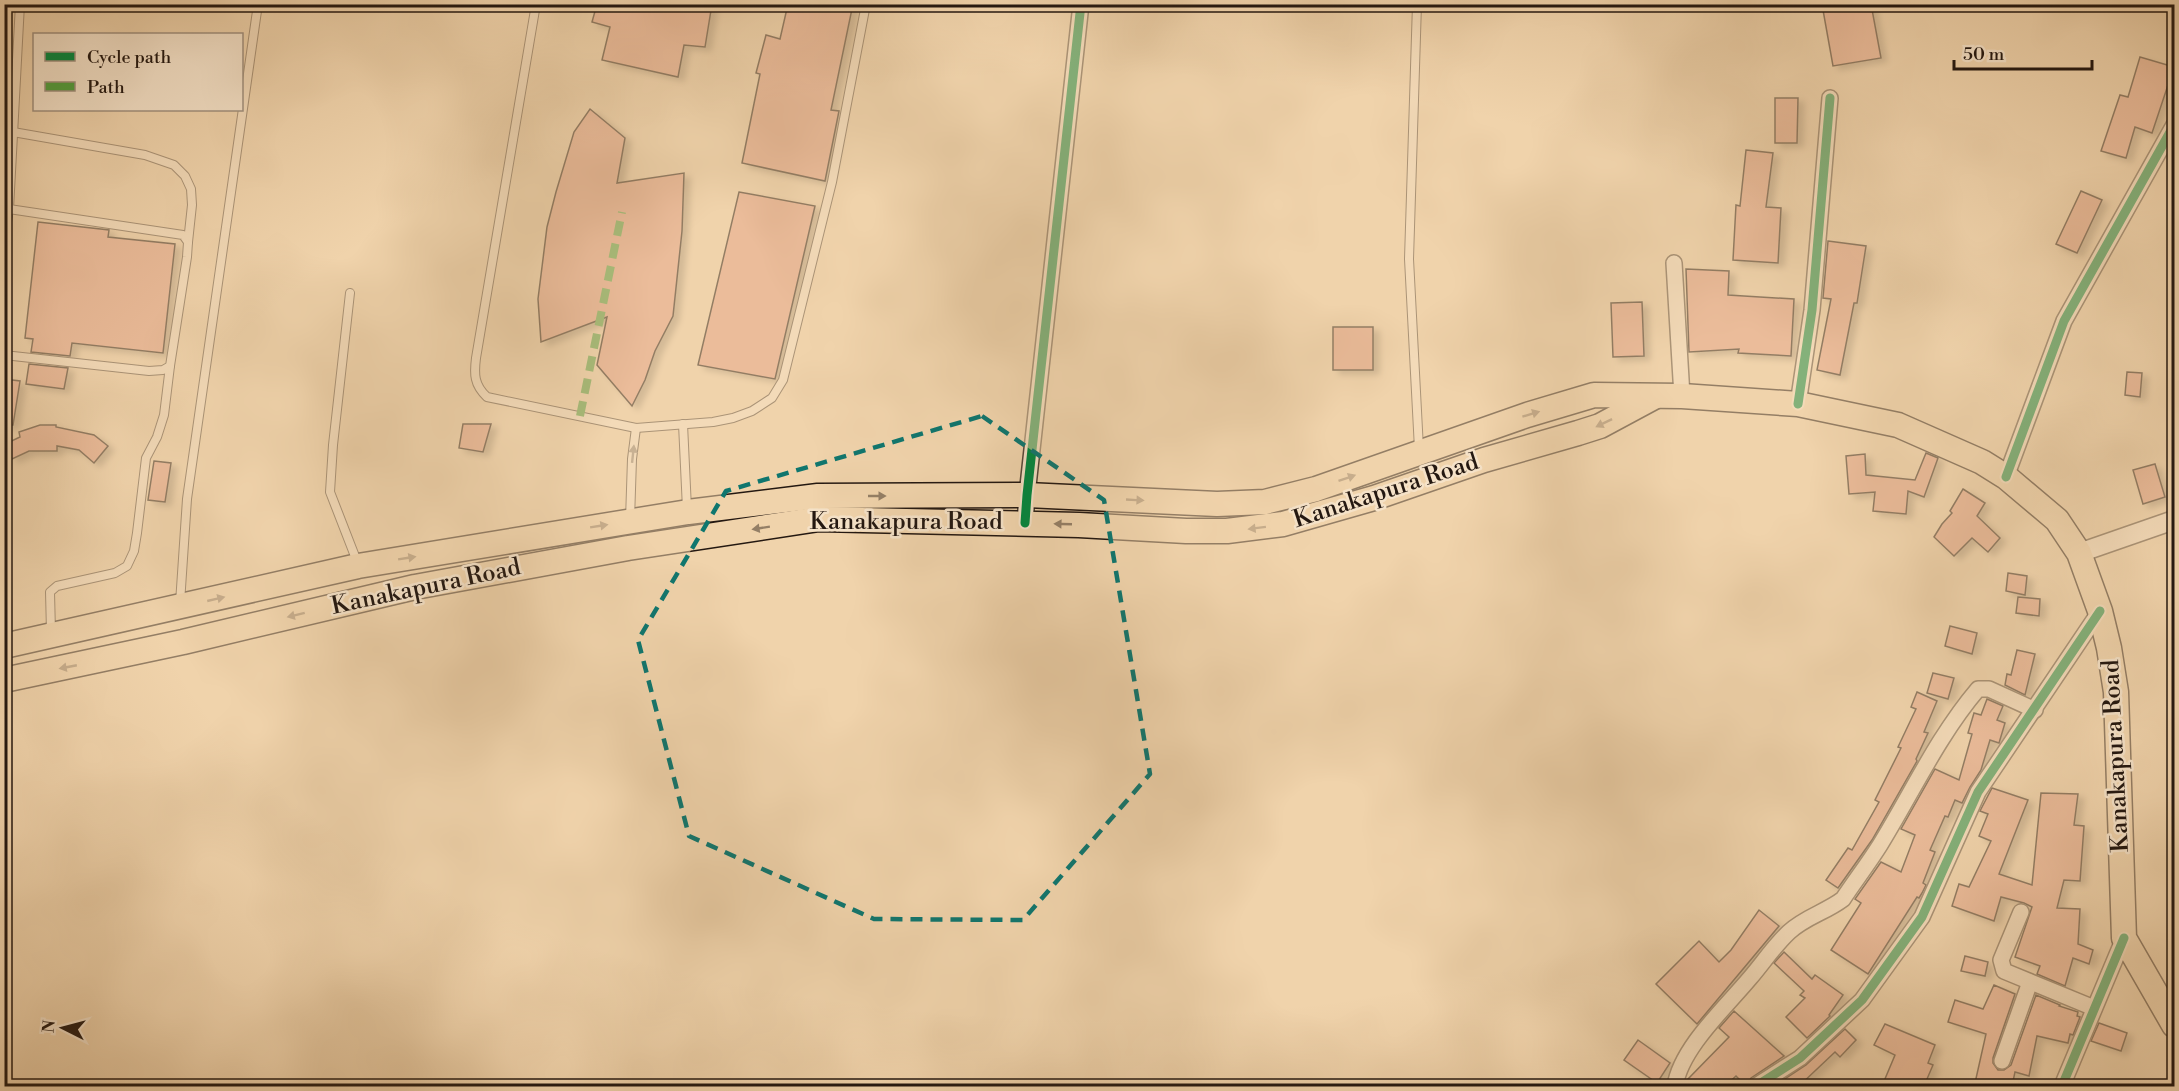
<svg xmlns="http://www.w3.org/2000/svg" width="2179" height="1091" font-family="'Libre Bodoni',serif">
	<defs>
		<filter id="shadow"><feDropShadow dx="6" dy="4" stdDeviation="3" flood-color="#0004"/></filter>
	</defs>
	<rect width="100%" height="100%" fill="#f0d3ab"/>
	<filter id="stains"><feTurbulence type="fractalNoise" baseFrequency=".00333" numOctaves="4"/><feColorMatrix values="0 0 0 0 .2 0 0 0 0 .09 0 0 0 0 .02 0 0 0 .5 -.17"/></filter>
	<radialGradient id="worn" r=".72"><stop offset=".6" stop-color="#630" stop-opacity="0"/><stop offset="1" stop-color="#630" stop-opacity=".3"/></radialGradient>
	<!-- building -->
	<g fill="#e5a085" stroke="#241811" stroke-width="1.5" filter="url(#shadow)">
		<polygon points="597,4 712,4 705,47 684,45 678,77 602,60 610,27 592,22"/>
		<polygon points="788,4 853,4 831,110 839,111 825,181 742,163 760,74 756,73 766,35 780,39"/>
		<polygon points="1856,4 1871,4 1881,58 1833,66 1823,10"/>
		<polygon points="2140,57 2174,67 2152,133 2135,127 2126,158 2101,151 2120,95 2128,97"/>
		<polygon points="1775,98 1798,98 1797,143 1775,143"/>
		<polygon points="590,109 625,138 617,183 684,173 682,231 673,316 655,351 645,380 632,406 597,365 607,317 541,342 538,299 547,227 556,192 574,132"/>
		<polygon points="1746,150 1773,153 1766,207 1781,208 1778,263 1733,260 1736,205 1740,206"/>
		<polygon points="2081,191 2102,200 2077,253 2056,244"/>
		<polygon points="739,192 815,206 775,379 698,365"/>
		<polygon points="38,222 109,230 108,237 175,244 163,353 72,343 70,356 31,352 33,339 25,338"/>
		<polygon points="1828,241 1866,246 1857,303 1854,303 1840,375 1817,370 1831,299 1823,298"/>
		<polygon points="1686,269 1729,271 1728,295 1794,299 1791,356 1738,353 1739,349 1689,352"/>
		<polygon points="1642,302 1644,356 1613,357 1611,303"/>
		<rect x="1333" y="327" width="40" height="43"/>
		<polygon points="29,364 68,368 64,389 26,384"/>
		<polygon points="2127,372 2142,373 2140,397 2125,395"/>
		<polygon points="4,379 20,381 13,425 4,425"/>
		<polygon points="463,424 491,424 483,452 459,448"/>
		<polygon points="40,425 56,425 56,427 94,435 108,446 94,463 79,450 57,446 57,451 29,451 12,459 5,444 20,437 19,432"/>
		<polygon points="1926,453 1938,458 1924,497 1908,491 1906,514 1873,511 1875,492 1849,494 1846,456 1865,454 1866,475 1915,480"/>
		<polygon points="154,461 171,463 165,502 148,500"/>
		<polygon points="2155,464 2165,497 2143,504 2133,470"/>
		<polygon points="1963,489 1985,503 1977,516 2000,538 1988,552 1972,538 1954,556 1934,537 1942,524 1952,513 1950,511"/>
		<polygon points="2008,573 2027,576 2025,595 2006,591"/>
		<polygon points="2018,597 2040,599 2039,616 2016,613"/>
		<polygon points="1950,626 1977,633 1972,654 1945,646"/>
		<polygon points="2017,650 2035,654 2025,695 2005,685 2007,674 2011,675"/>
		<polygon points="1933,673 1954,678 1948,699 1927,693"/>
		<polygon points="1917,692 1937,701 1924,732 1928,733 1916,759 1917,761 1872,840 1838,888 1826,880 1848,848 1852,850 1879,802 1875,800 1901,748 1898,747 1916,709 1911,707"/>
		<polygon points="1987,699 2003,706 1997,720 2005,723 1999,743 1990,740 1981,770 1970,787 1962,803 1955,800 1948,817 1945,816 1930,850 1935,852 1923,883 1926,885 1922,893 1919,898 1917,897 1868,974 1831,950 1861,903 1855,899 1881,862 1901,872 1915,835 1901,829 1935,769 1959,780 1972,734 1968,733 1974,713 1981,715"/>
		<polygon points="1992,788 2028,800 1999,874 2032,885 2041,793 2078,794 2074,825 2084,826 2080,881 2064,880 2057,908 2080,909 2078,944 2093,950 2089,964 2073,958 2065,986 2037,974 2040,966 2015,957 2032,907 2024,903 2001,897 1994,921 1952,906 1959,884 1969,887 1991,841 1979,836 1988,814 1980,811"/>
		<polygon points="1759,910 1779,926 1697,1024 1656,984 1699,941 1719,962 1731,950"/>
		<polygon points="1784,952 1812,979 1815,975 1843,995 1829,1015 1830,1016 1807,1038 1786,1017 1805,998 1800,995 1804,991 1774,963"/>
		<polygon points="1965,956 1988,962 1985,976 1961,971"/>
		<polygon points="1994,985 2015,994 1993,1058 1993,1063 1998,1070 2004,1070 2011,1065 2036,995 2060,1005 2059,1006 2078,1012 2077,1016 2080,1017 2073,1035 2070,1034 2068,1043 2037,1036 2029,1076 2015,1072 2012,1086 1990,1086 1975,1083 1986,1034 1948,1022 1955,1000 1983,1009"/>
		<polygon points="1734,1011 1784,1056 1751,1078 1746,1086 1736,1076 1725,1086 1696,1086 1688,1079 1729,1037 1719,1028"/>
		<polygon points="2099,1023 2127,1033 2121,1051 2091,1041"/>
		<polygon points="1885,1024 1935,1045 1928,1063 1933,1065 1924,1086 1882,1086 1895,1055 1874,1045"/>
		<polygon points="1845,1029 1856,1040 1840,1057 1835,1052 1799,1086 1779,1086 1777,1084 1806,1065"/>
		<polygon points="1638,1040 1670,1063 1657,1083 1624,1060"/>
	</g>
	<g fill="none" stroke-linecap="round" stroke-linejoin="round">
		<defs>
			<g id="service">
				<path d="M 536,4 L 476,358 C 474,374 474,385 487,397 L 636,428 L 713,422 L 733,418 L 752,411 L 772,398 L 783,380 L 832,182 L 866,4"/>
				<polyline points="1417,4 1409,259 1419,449"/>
				<polyline points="13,132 145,155 174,165 185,176 191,189 192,205 188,242"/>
				<polyline points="9,209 20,4"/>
				<polyline points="4,241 9,209 183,235 188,242 187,257 170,366 163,370 149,371 4,355"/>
				<polyline points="350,293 333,445 330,492 358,564"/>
				<polyline points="683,424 687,509"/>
				<polyline points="630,520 632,459 636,428"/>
				<polyline points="180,603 187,499 258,4"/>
				<polyline points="51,632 50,592 57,586 115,573 127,566 134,551 137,533 146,458 157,437 164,415 170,366"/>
			</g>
			<g id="minor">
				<polyline points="1674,263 1682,396"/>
				<polyline points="1798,404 1812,310 1830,98"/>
				<polyline points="2006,477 2064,321 2174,125"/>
				<polyline points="1025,523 1027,495 1081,4"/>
				<polyline points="2021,912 2001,960 2004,971 2094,1008"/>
				<polyline points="2002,1061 2030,982"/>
				<path d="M 1675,1086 C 1681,1048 1725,1008 1750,978 C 1763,963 1774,946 1789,932 C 1805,917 1826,912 1843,899 C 1855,881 1868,864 1880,845 C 1912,793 1938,736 1978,689 L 1989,689 L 2035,710"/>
				<polyline points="1756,1086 1800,1058 1862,1000 1922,917 1978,792 2100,611"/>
				<polyline points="2062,1086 2124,938"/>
			</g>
			<polyline id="tertiary" points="2079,553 2174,520"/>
			<g id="trunk">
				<polyline points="4,646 358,566 688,512 818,496 1027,495 1217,504 1265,502 1316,489 1527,415 1594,395 1682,396 1798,404 1898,425 1982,462 2006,477 2057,520 2079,553 2100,611 2109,648 2116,692 2124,938 2174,1025"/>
				<polyline points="4,680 183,642 415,587 628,548 819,519 1079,525 1186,531 1227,531 1283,524 1374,498 1484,460 1578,433 1600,426 1654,397"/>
			</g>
		</defs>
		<!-- service casing -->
		<use href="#service" stroke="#574738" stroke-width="10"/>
		<!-- minor casing -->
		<use href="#minor" stroke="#574738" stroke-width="18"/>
		<!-- tertiary casing -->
		<use href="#tertiary" stroke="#574738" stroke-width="21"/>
		<!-- trunk casing -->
		<use href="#trunk" stroke="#241811" stroke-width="27"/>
		<!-- service -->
		<use href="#service" stroke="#f5e2c8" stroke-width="8"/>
		<!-- minor -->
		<use href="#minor" stroke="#f5e2c8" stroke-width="15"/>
		<!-- tertiary -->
		<use href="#tertiary" stroke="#f5e2c8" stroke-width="18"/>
		<!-- trunk -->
		<use href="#trunk" stroke="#f0d3ab" stroke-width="24"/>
		<!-- quiet -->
		<polyline stroke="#50a13f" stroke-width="8" stroke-dasharray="15 8" stroke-linecap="butt" points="580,416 622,212"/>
		<defs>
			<g id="cycleway">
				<polyline points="1798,404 1812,310 1830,98"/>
				<polyline points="2006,477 2064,321 2174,125"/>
				<polyline points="1025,523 1027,495 1081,4"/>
				<polyline points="1756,1086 1800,1058 1862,1000 1922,917 1978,792 2100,611"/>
				<polyline points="2062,1086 2124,938"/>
			</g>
		</defs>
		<!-- cycleway casing -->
		<use href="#cycleway" stroke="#f5e2c8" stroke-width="13"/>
		<!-- cycleway -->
		<use href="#cycleway" stroke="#00873e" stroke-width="9"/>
	</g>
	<!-- one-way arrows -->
	<defs><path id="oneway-solid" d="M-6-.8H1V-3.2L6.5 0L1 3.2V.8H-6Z" transform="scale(1.5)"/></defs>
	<g fill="#947f66">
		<use href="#oneway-solid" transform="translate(1531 414) rotate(-17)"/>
		<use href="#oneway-solid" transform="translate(1604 423) rotate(154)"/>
		<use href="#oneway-solid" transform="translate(1347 478) rotate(-19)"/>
		<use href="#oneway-solid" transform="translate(877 496)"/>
		<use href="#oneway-solid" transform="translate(1135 500) rotate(3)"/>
		<use href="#oneway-solid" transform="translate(1063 524) rotate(-178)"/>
		<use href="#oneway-solid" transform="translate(599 526) rotate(-9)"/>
		<use href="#oneway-solid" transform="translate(761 528) rotate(171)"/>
		<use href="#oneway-solid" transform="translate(1257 528) rotate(173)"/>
		<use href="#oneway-solid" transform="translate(407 558) rotate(-9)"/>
		<use href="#oneway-solid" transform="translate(216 599) rotate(-13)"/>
		<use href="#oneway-solid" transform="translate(296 615) rotate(166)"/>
		<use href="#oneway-solid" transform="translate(68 667) rotate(169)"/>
	</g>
	<use fill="#978776" href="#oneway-solid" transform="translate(633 454) rotate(-84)"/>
	<!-- marked area -->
	<path d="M0 0H2179V1091H0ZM 982,416 L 1104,500 L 1150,774 L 1023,920 L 874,919 L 689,836 L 638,640 L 726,491 Z" fill="#f0d3ab" fill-opacity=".55" fill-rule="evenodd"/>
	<path fill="none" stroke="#0f766e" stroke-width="4.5" stroke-dasharray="12 8" stroke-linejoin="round" d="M 982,416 L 1104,500 L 1150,774 L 1023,920 L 874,919 L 689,836 L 638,640 L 726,491 Z"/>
	<g text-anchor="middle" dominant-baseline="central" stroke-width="5" stroke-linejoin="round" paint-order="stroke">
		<!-- street labels -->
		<g font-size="24" fill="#241811" stroke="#f5e2c8">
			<text transform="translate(1386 491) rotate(-18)">Kanakapura Road</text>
			<text x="906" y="522">Kanakapura Road</text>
			<text transform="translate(426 587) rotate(-12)">Kanakapura Road</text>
			<text transform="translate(2116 756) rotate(-93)">Kanakapura Road</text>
		</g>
	</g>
	<!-- margin -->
	<rect width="2179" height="1091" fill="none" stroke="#f0d3ab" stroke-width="24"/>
	<rect x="6" y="6" width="2167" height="1079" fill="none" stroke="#241811" stroke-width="3"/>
	<rect x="12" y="12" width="2155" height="1067" fill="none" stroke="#241811" stroke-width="1.5"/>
	<!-- legend -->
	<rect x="33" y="33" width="210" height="78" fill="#f5e2c8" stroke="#a1917f" stroke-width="1.5"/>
	<rect x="45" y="52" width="30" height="9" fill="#00873e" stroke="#a1917f" stroke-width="1.5"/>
	<text x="87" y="63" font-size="18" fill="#241811">Cycle path</text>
	<rect x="45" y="82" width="30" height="9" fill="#50a13f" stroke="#a1917f" stroke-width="1.5"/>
	<text x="87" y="93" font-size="18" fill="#241811">Path</text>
	<!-- north arrow -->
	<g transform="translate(63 1028) rotate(276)" stroke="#f5e2c8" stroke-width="4.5" paint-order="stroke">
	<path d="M0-4.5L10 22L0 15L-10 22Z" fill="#241811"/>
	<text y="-9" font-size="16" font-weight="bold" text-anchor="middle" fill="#241811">N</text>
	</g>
	<!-- scale -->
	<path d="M1954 60v9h138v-9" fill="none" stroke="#241811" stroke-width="3"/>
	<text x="1963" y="60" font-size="18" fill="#241811" stroke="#f5e2c8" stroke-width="4.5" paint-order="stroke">50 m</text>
	<rect width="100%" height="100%" filter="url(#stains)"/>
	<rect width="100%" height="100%" fill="url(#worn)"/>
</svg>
